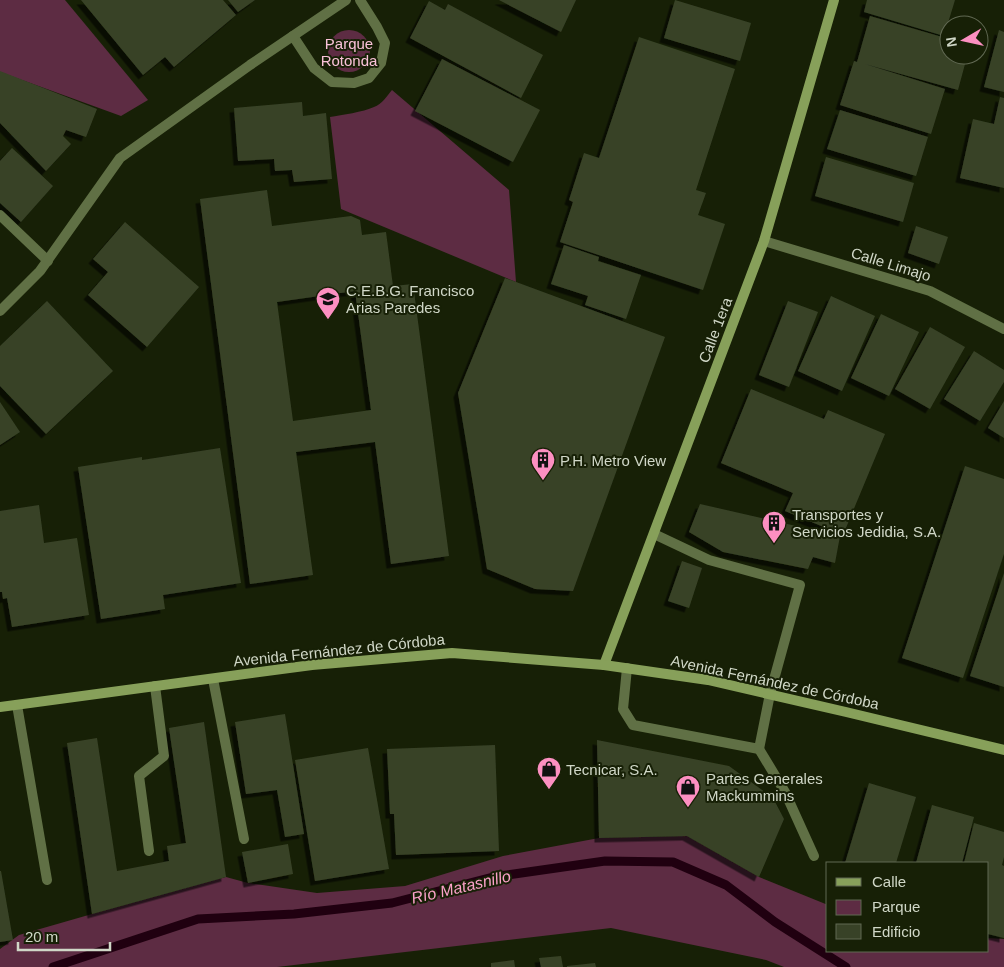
<svg xmlns="http://www.w3.org/2000/svg" width="1004" height="967" font-family="Helvetica,sans-serif">
	<defs>
		<filter id="shadow"><feDropShadow dx="-4.5" dy="4.5" stdDeviation="0" flood-color="#0009"/></filter>
	</defs>
	<rect width="100%" height="100%" fill="#172006"/>
	<!-- green -->
	<g fill="#5d2c43">
		<polygon points="0,0 65,0 148,100 121,116 0,72"/>
		<circle cx="349" cy="51" r="21"/>
		<path d="M 392,90 L 509,190 L 516,282 L 341,209 L 330,117 C 342,115 363,112 374,107 C 382,104 387,96 392,90 Z"/>
		<polygon points="687,836 759,877 828,905 828,951 988,951 988,938 1004,939 1004,967 784,967 766,960 611,928 277,967 0,967 0,949 19,935 92,914 226,877 248,883 317,893 405,886 503,856 599,838"/>
	</g>
	<g fill="none" stroke-linecap="round" stroke-linejoin="round">
		<!-- stream -->
		<polyline stroke="#200010" stroke-width="9" points="53,967 198,919 294,914 392,903 493,877 605,861 673,862 726,885 775,922 846,967"/>
	</g>
	<!-- building -->
	<g fill="#384227" fill-rule="evenodd" filter="url(#shadow)">
		<polygon points="81,0 223,0 236,15 174,67 165,57 143,75"/>
		<polygon points="228,0 255,0 238,12"/>
		<polygon points="499,0 576,0 561,32"/>
		<polygon points="675,0 751,23 740,61 664,38"/>
		<polygon points="867,0 955,0 944,36 864,12"/>
		<polygon points="429,1 445,10 448,4 543,55 521,98 410,38"/>
		<polygon points="870,16 949,39 949,55 958,55 956,62 965,64 958,90 865,64 945,89 931,134 840,105 854,61 857,62"/>
		<polygon points="999,30 1004,32 1004,92 984,87"/>
		<polygon points="639,37 735,69 696,190 706,193 698,215 725,224 703,290 560,242 573,202 569,200 584,153 599,158"/>
		<polygon points="442,59 540,110 513,162 415,111"/>
		<polygon points="0,71 97,109 86,137 66,130 63,136 71,144 46,171 0,123"/>
		<polygon points="1000,97 1004,98 1004,188 960,178 973,119 994,124"/>
		<polygon points="302,102 303,116 326,113 332,179 294,182 292,170 275,171 274,159 238,161 234,108"/>
		<polygon points="840,110 928,137 916,176 827,149"/>
		<polygon points="12,148 53,186 21,222 0,203 0,161"/>
		<polygon points="826,157 914,183 903,222 815,196"/>
		<path d="M 267,190 L 272,226 L 351,216 L 360,220 L 362,235 L 386,232 L 393,286 L 413,284 L 449,556 L 391,564 L 375,442 L 296,452 L 313,575 L 250,584 L 200,199 ZM 355,291 L 371,410 L 293,421 L 277,302 Z"/>
		<polygon points="125,222 199,287 147,347 88,295 108,272 93,259"/>
		<polygon points="916,226 948,237 939,264 908,253"/>
		<polygon points="564,245 599,257 598,261 641,275 626,319 585,305 588,296 551,284"/>
		<polygon points="505,278 665,337 573,591 535,589 487,569 458,393"/>
		<polygon points="831,296 875,316 842,391 798,371"/>
		<polygon points="47,301 113,371 46,434 0,386 0,346"/>
		<polygon points="788,301 818,312 789,387 759,375"/>
		<polygon points="881,314 919,332 889,396 851,378"/>
		<polygon points="930,327 965,347 930,409 895,389"/>
		<polygon points="974,351 1004,370 1004,382 980,421 944,399"/>
		<polygon points="751,389 824,419 828,410 885,434 843,535 785,511 793,493 721,463"/>
		<polygon points="1004,401 1004,438 988,428"/>
		<polygon points="0,402 20,432 0,445"/>
		<polygon points="220,448 241,583 163,595 165,609 101,619 78,467 142,457 142,460"/>
		<polygon points="965,466 1004,479 1004,554 963,678 902,658"/>
		<polygon points="700,504 840,536 835,563 813,557 808,569 723,552 689,532"/>
		<polygon points="39,505 44,543 77,538 89,615 12,627 7,598 3,599 2,592 0,592 0,511"/>
		<polygon points="682,561 702,568 689,608 668,601"/>
		<polygon points="1004,573 1004,687 970,676"/>
		<polygon points="285,714 304,834 285,837 277,790 246,794 235,722"/>
		<polygon points="204,722 226,877 92,914 67,743 97,738 117,871 169,861 167,846 186,843 169,728"/>
		<polygon points="597,740 729,766 773,798 784,819 759,877 687,836 599,838"/>
		<polygon points="495,745 499,851 396,855 394,814 390,814 387,749"/>
		<polygon points="368,748 389,869 315,881 295,760"/>
		<polygon points="869,783 916,797 896,863 845,863"/>
		<polygon points="932,805 974,817 962,863 916,863"/>
		<polygon points="974,823 1004,832 1004,857 1002,865 1004,866 1004,938 988,934 988,863 964,863"/>
		<polygon points="288,844 293,874 248,883 242,852"/>
		<polygon points="0,871 1,871 13,940 0,942"/>
		<polygon points="561,956 563,967 541,967 539,958"/>
		<polygon points="514,960 515,967 491,967 491,963"/>
		<polygon points="595,963 596,967 567,967 567,966"/>
	</g>
	<g fill="none" stroke-linecap="round" stroke-linejoin="round">
		<!-- lane -->
		<g stroke="#607045" stroke-width="10">
			<polyline points="0,215 48,261"/>
			<polyline points="627,668 623,709 633,725 759,749 770,694 800,585 709,560 654,534"/>
			<polyline points="213,679 244,839"/>
			<polyline points="17,705 47,880"/>
			<polyline points="759,749 785,792 814,856"/>
			<polyline points="149,851 139,776 164,756 155,686"/>
		</g>
		<!-- street -->
		<g stroke="#607045" stroke-width="10">
			<polyline points="293,36 314,68 332,82 354,83 369,78 381,63 385,43 377,27 360,0"/>
			<polyline points="764,241 930,291 1004,329"/>
			<polyline points="0,311 40,271 120,158 250,65 346,0"/>
		</g>
		<!-- secondary -->
		<g stroke="#87a05a" stroke-width="10">
			<polyline points="604,665 764,241 834,0"/>
			<polyline points="0,707 312,665 452,653 604,665 708,680 846,712 1004,750"/>
		</g>
	</g>
	<!-- icons -->
	<defs>
		<symbol id="school-pin" viewBox="-11 -11 22 30"><path d="M0 17L-7.5 6A9.5 9.5 0 1 1 7.5 6Z" fill="#fc8fc1" stroke="#172006"/><path d="M0-5L7-2L0 1L-7-2ZM-4 1L0 2.5L4 1V4Q0 6-4 4Z" fill="#111"/></symbol>
		<symbol id="building-pin" viewBox="-11 -11 22 30"><path d="M0 17L-7.5 6A9.5 9.5 0 1 1 7.5 6Z" fill="#fc8fc1" stroke="#172006"/><path d="M-4-6H4V6H1V3H-1V6H-4ZM-2.5-4.3h1.7v1.8h-1.7ZM.8-4.3h1.7v1.8H.8ZM-2.5-1h1.7V.8h-1.7ZM.8-1h1.7V.8H.8Z" fill="#111"/></symbol>
		<symbol id="shop-pin" viewBox="-11 -11 22 30"><path d="M0 17L-7.5 6A9.5 9.5 0 1 1 7.5 6Z" fill="#fc8fc1" stroke="#172006"/><path d="M-5-2.5h2.3a2.7 3.5 0 0 1 5.4 0H5L5.5 6h-11ZM-1.5-2.5h3a1.5 2.3 0 0 0-3 0Z" fill="#111"/></symbol>
	</defs>
	<g fill-rule="evenodd">
		<use href="#school-pin" x="314" y="285" width="28" height="38"/>
		<use href="#building-pin" x="529" y="446" width="28" height="38"/>
		<use href="#building-pin" x="760" y="509" width="28" height="38"/>
		<use href="#shop-pin" x="535" y="755" width="28" height="38"/>
		<use href="#shop-pin" x="674" y="773" width="28" height="38"/>
	</g>
	<g text-anchor="middle" dominant-baseline="central" stroke-width="4" stroke-linejoin="round" paint-order="stroke">
		<!-- park labels -->
		<g font-size="15" fill="#f9c1d8" stroke="#172006">
			<text x="349" y="43">Parque<tspan x="349" dy="17">Rotonda</tspan></text>
		</g>
		<!-- street labels -->
		<g font-size="15" fill="#d0d7c7" stroke="#172006">
			<text transform="translate(891 264) rotate(17)">Calle Limajo</text>
			<text transform="translate(715 330) rotate(-69)">Calle 1era</text>
			<text transform="translate(339 650) rotate(-6)">Avenida Fernández de Córdoba</text>
			<text transform="translate(775 682) rotate(12)">Avenida Fernández de Córdoba</text>
		</g>
		<!-- poi labels -->
		<g font-size="15" fill="#d0d7c7" stroke="#172006" text-anchor="start">
			<text x="346" y="290">C.E.B.G. Francisco<tspan x="346" dy="17">Arias Paredes</tspan></text>
			<text x="560" y="460">P.H. Metro View</text>
			<text x="792" y="514">Transportes y<tspan x="792" dy="17">Servicios Jedidia, S.A.</tspan></text>
			<text x="566" y="769">Tecnicar, S.A.</text>
			<text x="706" y="778">Partes Generales<tspan x="706" dy="17">Mackummins</tspan></text>
		</g>
		<!-- water labels -->
		<g font-size="16" font-style="italic" fill="#fba1c9" stroke="#172006">
			<text transform="translate(461 887) rotate(-13)">Río Matasnillo</text>
		</g>
	</g>
	<!-- legend -->
	<rect x="826" y="862" width="162" height="90" fill="#172006" stroke="#616953"/>
	<rect x="836" y="878" width="25" height="8" fill="#87a05a" stroke="#616953"/>
	<text x="872" y="887" font-size="15" fill="#d0d7c7">Calle</text>
	<rect x="836" y="900" width="25" height="15" fill="#5d2c43" stroke="#616953"/>
	<text x="872" y="912" font-size="15" fill="#d0d7c7">Parque</text>
	<rect x="836" y="924" width="25" height="15" fill="#384227" stroke="#616953"/>
	<text x="872" y="937" font-size="15" fill="#d0d7c7">Edificio</text>
	<!-- north arrow -->
	<g transform="translate(964 40) rotate(261)"><circle r="24" fill="#172006" stroke="#616953"/>
	<path d="M0-4L9 19L0 12L-9 19Z" fill="#fc8fc1"/>
	<text y="-8" font-size="14" font-weight="bold" text-anchor="middle" fill="#d0d7c7">N</text>
	</g>
	<!-- scale -->
	<path d="M18 942v8h92v-8" fill="none" stroke="#d0d7c7" stroke-width="2.5"/>
	<text x="25" y="942" font-size="15" fill="#d0d7c7" stroke="#172006" stroke-width="4" paint-order="stroke">20 m</text>
</svg>
